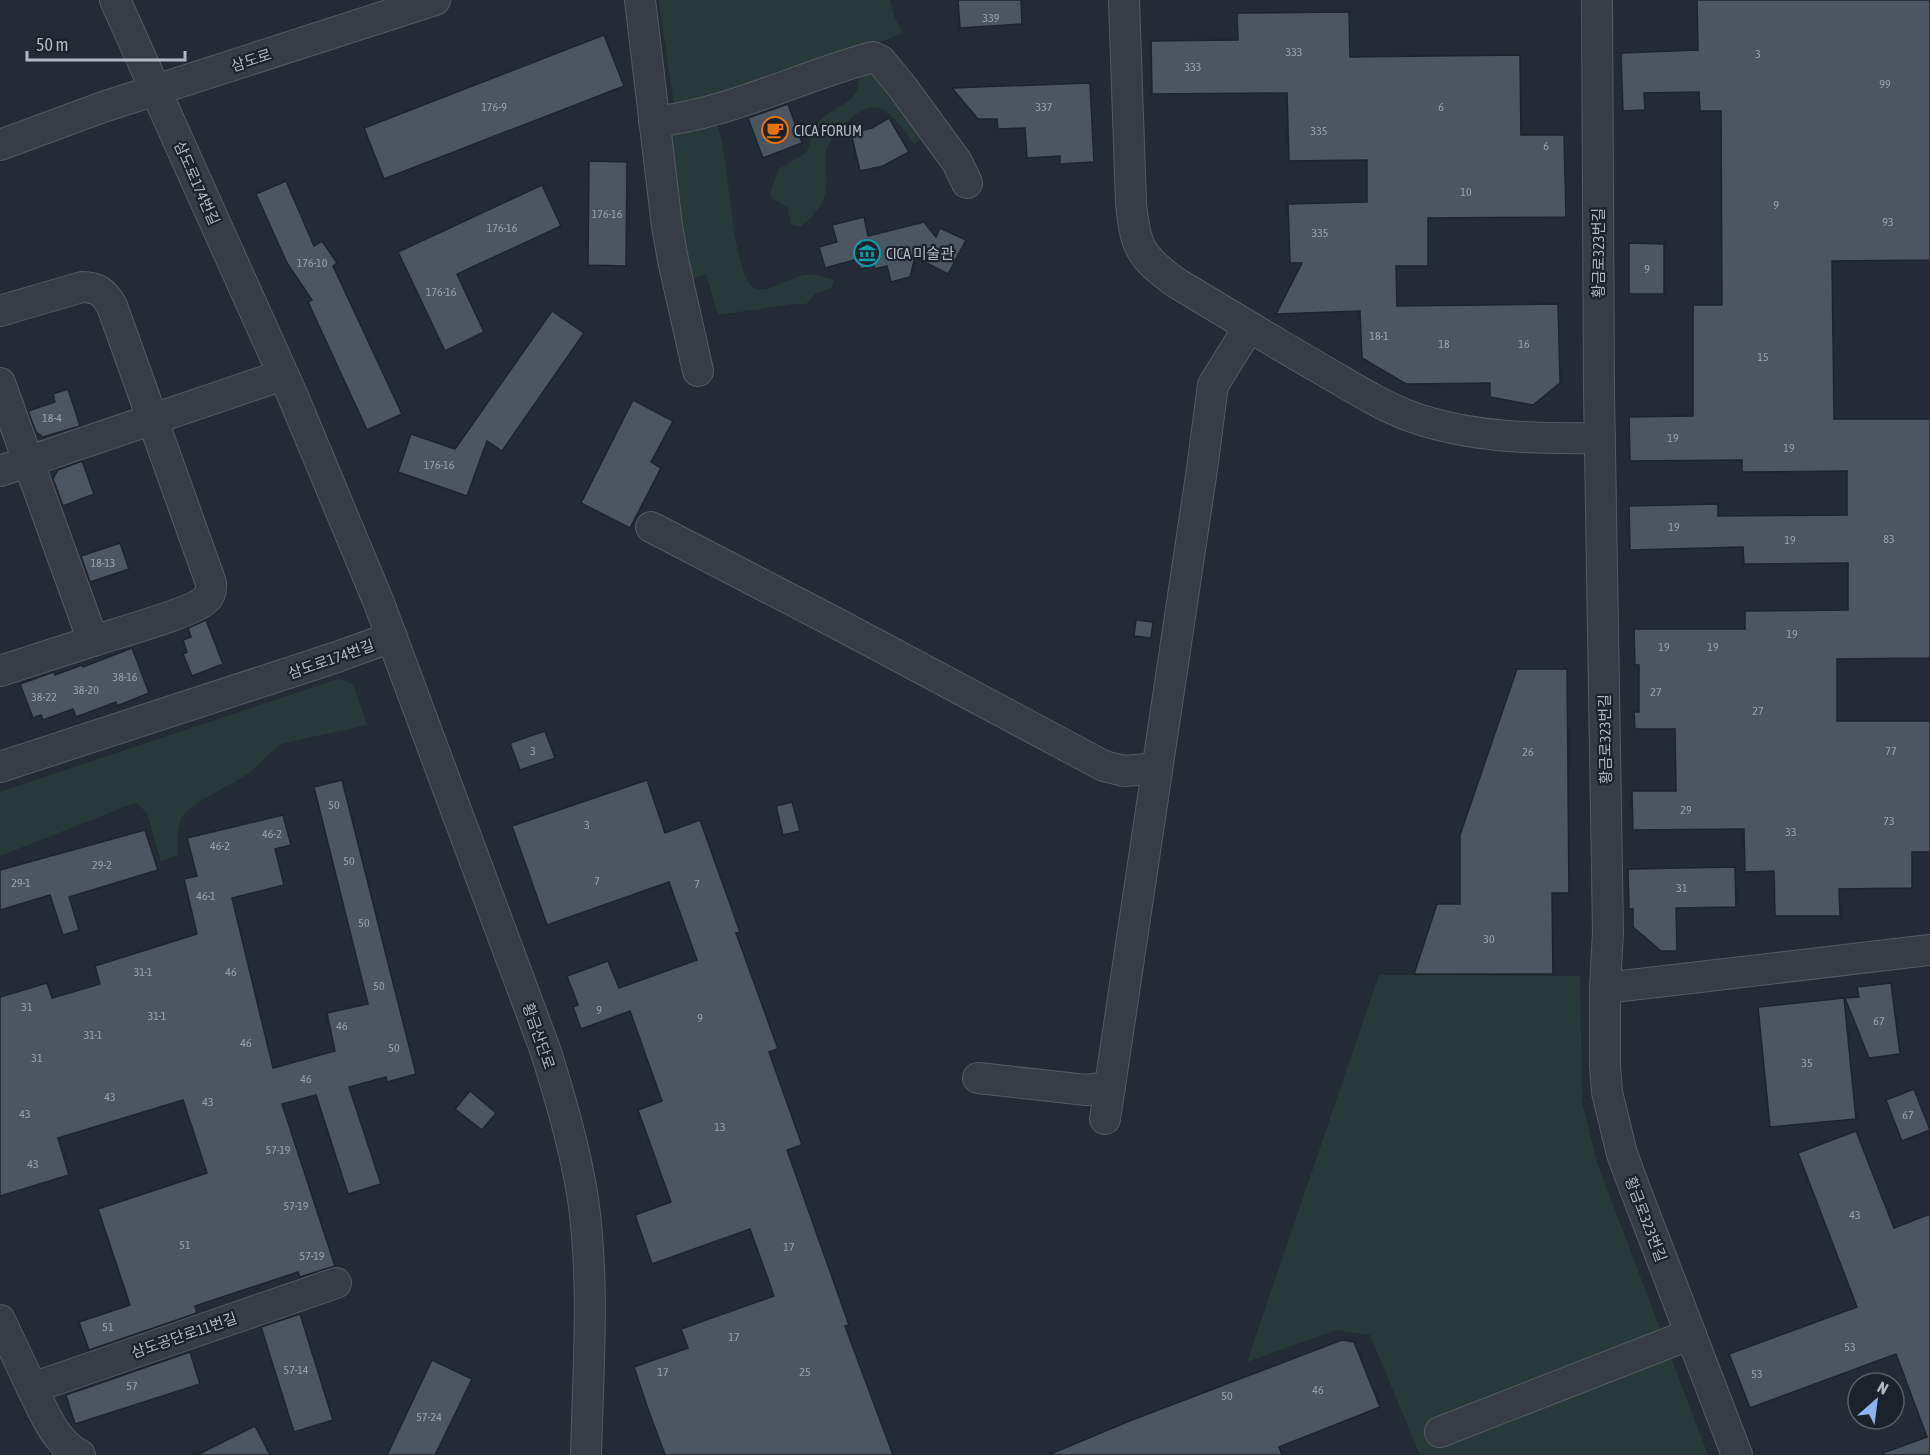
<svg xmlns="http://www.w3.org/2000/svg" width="1930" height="1455" font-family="'Asap Condensed','Noto Sans KR',sans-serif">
	<rect width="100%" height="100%" fill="#232c36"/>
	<!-- green -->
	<g fill="#273a39">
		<polygon points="660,0 890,0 895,19 903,33 786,79 674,104 659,3"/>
		<path d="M 870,68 L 925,133 L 914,144 C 895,119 881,91 850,119 C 841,128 831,136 827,148 C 823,157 826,166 826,176 C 829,198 817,214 800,227 L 791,225 L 788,208 L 773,199 L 770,194 L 779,169 L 806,153 C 811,145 810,135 815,127 C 830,103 865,106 858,73 Z"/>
		<path d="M 716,123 C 730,148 731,283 756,289 C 772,292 789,278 804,275 C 813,274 824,277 832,279 L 834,282 L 831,288 L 816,293 L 806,304 L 793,304 L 718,315 L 706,274 L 691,279 L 682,235 L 670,131 Z"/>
		<polygon points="338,679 353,684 367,725 280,744 248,774 195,804 186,812 181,818 178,830 177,855 161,861 147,813 137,803 129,805 0,856 0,792"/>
		<polygon points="1379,975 1580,976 1582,1102 1597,1163 1708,1455 1420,1455 1370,1335 1336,1330 1247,1362"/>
	</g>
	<!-- building -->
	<g fill="#4b5662" stroke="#1d242d" stroke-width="1.5">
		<polygon points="958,0 1021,0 1022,24 960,28"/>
		<polygon points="1697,0 1930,0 1930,260 1832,261 1834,419 1930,419 1930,658 1837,659 1837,721 1930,721 1930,852 1912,852 1912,888 1839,889 1840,916 1775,916 1774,871 1745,872 1744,829 1633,830 1632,791 1676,791 1675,729 1635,729 1634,712 1639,712 1639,665 1635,665 1634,629 1745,629 1745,611 1848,610 1848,563 1744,564 1743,547 1630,550 1629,506 1718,504 1718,516 1847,515 1847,471 1742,472 1742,460 1630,461 1629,417 1693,416 1693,305 1722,305 1721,111 1700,111 1699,92 1644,93 1645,110 1623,111 1621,53 1698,50"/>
		<polygon points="1349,12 1350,57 1520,55 1521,135 1564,135 1566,217 1428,218 1428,266 1396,266 1397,306 1558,304 1560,383 1533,405 1490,397 1490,383 1406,384 1362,358 1360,311 1276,314 1302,263 1290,263 1288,204 1367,202 1367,160 1289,161 1287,93 1152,94 1151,41 1238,40 1237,13"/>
		<polygon points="604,35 624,86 384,179 364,128"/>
		<polygon points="1090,83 1094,162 1060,164 1060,156 1027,158 1025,128 998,129 997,119 978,119 952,88"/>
		<polygon points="788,104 802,143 763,158 748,118"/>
		<polygon points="889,118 909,152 883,166 860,171 851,133 872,128"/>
		<polygon points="589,161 627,162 626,266 588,265"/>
		<polygon points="286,181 314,246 322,241 337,263 333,266 402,414 367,430 308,302 312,300 287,263 256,194"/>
		<polygon points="542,185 561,226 457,274 484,332 445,351 398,252"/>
		<polygon points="864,217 868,236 924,222 936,237 940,228 966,240 948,274 915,257 910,277 891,282 887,266 875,269 874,266 860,269 858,259 825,268 819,247 837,242 832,225"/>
		<polygon points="1629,243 1664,244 1664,294 1629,294"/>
		<polygon points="552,311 584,333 502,451 487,441 467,496 398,472 411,434 455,449"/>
		<polygon points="68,389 80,426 43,437 36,432 28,411 55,402 53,394"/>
		<polygon points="633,400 673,421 651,462 661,468 630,528 581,503"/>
		<polygon points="82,461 94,494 63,506 53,479 58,470"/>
		<polygon points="120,543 129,569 90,582 81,556"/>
		<polygon points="206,620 223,664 192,676 183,654 187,652 183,640 191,637 188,628"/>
		<polygon points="1136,620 1153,622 1151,638 1134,636"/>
		<polygon points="132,648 149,693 117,706 116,702 76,717 73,709 43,720 41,715 33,718 20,684 54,672 55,675 82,665 83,667"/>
		<polygon points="1517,669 1567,669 1569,893 1552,893 1553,974 1414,974 1437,904 1460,904 1460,835"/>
		<polygon points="545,731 555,758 520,770 510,743"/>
		<polygon points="342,780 416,1074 387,1082 386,1077 349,1087 381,1184 348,1194 316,1095 282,1104 335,1266 300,1277 298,1272 195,1306 197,1313 89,1350 79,1322 130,1305 98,1209 207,1173 183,1100 58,1138 69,1175 0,1196 0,997 47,983 52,998 100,984 95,966 197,934 184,879 197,876 187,838 283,815 291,845 275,849 284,885 232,898 273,1068 335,1051 327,1013 368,1004 314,787"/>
		<polygon points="647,780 665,833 700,820 740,932 736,933 778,1049 769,1052 802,1145 787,1150 849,1325 845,1326 893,1455 665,1455 648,1409 634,1367 688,1348 681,1329 774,1296 750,1229 652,1264 635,1215 671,1202 638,1110 662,1101 630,1011 581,1029 573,1007 578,1005 567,976 608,961 619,988 697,960 669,882 547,925 512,826"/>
		<polygon points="792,802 800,831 783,835 776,806"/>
		<polygon points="145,830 158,870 69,897 79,930 63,935 50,895 0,910 0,870"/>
		<polygon points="1735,867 1736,907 1676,908 1677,951 1661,951 1633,927 1633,909 1629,909 1628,869"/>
		<polygon points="1891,983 1900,1054 1869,1058 1845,998 1859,997 1857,987"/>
		<polygon points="1844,998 1856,1119 1770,1127 1758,1007"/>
		<polygon points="1914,1089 1930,1130 1902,1141 1886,1100"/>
		<polygon points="470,1091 496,1113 482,1130 455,1109"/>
		<polygon points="1856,1131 1894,1228 1930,1214 1930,1455 1883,1455 1883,1453 1927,1437 1896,1354 1750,1408 1729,1354 1857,1307 1798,1153"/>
		<polygon points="300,1314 333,1420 294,1432 261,1327"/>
		<polygon points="1342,1340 1354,1342 1380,1407 1279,1447 1282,1455 1048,1455 1132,1420"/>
		<polygon points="190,1352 200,1384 75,1424 66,1395"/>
		<polygon points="432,1360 472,1379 435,1455 387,1455"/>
		<polygon points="255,1426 270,1455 197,1455"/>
	</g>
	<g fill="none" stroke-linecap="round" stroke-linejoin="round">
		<defs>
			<g id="minor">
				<path d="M 115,0 L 292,394 L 379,603 L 546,1052 C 561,1101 575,1148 583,1199 C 595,1283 588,1370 586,1455"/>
				<polyline points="640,0 667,226 673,260 698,371"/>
				<path d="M 1124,0 L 1131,203 C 1135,245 1139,256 1175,282 C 1223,311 1271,340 1319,368 C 1349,385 1379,405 1412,417 C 1472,438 1537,439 1600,438"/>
				<polyline points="1597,0 1599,390 1608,932 1605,988 1605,1066 1607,1092 1622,1154 1635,1189 1737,1455"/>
				<path d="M 654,122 C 732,113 798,77 873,57 L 881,61 L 903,88 L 957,162 L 967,183"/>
				<polyline points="0,145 103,107 435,0"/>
				<path d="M 0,311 L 82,287 C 97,287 104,292 112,306 L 211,583 C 211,590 211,595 205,600 C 194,612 114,634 93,641 L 0,383"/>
				<polyline points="0,471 283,375"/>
				<polyline points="651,527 838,624 1104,766 1124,771 1157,768"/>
				<polyline points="0,671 93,641"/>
				<polyline points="0,767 334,658 392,637"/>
				<polyline points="1605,988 1930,950"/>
				<polyline points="978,1078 1086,1090 1110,1087"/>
				<polyline points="1105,1119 1202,469 1213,385 1249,327"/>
				<polyline points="0,1320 32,1388 336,1283"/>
				<path d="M 32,1388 C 44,1412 55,1442 80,1455"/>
				<polyline points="1440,1432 1691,1334"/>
			</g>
		</defs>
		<!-- minor casing -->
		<use href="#minor" stroke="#545b64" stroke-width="32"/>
		<!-- minor -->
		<use href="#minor" stroke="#363d47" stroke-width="30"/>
	</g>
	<!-- icons -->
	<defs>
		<symbol id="cafe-ring" viewBox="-11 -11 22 22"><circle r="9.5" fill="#1b222b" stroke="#e8710a" stroke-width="1.5"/><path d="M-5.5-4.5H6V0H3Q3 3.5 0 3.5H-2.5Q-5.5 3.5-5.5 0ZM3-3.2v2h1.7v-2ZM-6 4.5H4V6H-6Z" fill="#e8710a"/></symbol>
		<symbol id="museum-ring" viewBox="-11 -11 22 22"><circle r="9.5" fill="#1b222b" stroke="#0f9aa8" stroke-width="1.5"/><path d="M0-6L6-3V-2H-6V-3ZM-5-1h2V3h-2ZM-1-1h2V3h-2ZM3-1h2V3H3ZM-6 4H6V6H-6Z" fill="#0f9aa8"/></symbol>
	</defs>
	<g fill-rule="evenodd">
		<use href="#cafe-ring" x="760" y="115" width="30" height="30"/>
		<use href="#museum-ring" x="852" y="238" width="30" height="30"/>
	</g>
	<g text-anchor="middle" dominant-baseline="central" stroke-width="4.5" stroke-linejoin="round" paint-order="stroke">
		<!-- number labels -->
		<g font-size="12" fill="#98a0ab">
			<text x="991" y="18">339</text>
			<text x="1294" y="52">333</text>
			<text x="1758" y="54">3</text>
			<text x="1193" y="67">333</text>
			<text x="1885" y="84">99</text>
			<text x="494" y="107">176-9</text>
			<text x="1044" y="107">337</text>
			<text x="1441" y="107">6</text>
			<text x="1319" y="131">335</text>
			<text x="1546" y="146">6</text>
			<text x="1466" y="192">10</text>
			<text x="1776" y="205">9</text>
			<text x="607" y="214">176-16</text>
			<text x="1888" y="222">93</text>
			<text x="502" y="228">176-16</text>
			<text x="1320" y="233">335</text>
			<text x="312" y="263">176-10</text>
			<text x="1647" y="269">9</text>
			<text x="441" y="292">176-16</text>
			<text x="1379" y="336">18-1</text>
			<text x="1444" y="344">18</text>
			<text x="1524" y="344">16</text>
			<text x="1763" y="357">15</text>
			<text x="52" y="418">18-4</text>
			<text x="1673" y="438">19</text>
			<text x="1789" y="448">19</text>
			<text x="439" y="465">176-16</text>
			<text x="1674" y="527">19</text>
			<text x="1889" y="539">83</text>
			<text x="1790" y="540">19</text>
			<text x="103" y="563">18-13</text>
			<text x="1792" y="634">19</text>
			<text x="1664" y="647">19</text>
			<text x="1713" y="647">19</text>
			<text x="125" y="677">38-16</text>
			<text x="86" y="690">38-20</text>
			<text x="1656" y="692">27</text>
			<text x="44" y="697">38-22</text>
			<text x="1758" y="711">27</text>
			<text x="533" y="751">3</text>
			<text x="1891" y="751">77</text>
			<text x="1528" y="752">26</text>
			<text x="334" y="805">50</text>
			<text x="1686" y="810">29</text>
			<text x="1889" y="821">73</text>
			<text x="587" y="825">3</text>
			<text x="1791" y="832">33</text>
			<text x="272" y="834">46-2</text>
			<text x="220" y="846">46-2</text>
			<text x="349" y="861">50</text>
			<text x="102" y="865">29-2</text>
			<text x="597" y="881">7</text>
			<text x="21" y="883">29-1</text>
			<text x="697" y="884">7</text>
			<text x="1682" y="888">31</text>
			<text x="206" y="896">46-1</text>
			<text x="364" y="923">50</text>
			<text x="1489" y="939">30</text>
			<text x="143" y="972">31-1</text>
			<text x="231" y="972">46</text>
			<text x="379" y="986">50</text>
			<text x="27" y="1007">31</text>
			<text x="599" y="1010">9</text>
			<text x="157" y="1016">31-1</text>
			<text x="700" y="1018">9</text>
			<text x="1879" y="1021">67</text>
			<text x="342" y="1026">46</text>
			<text x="93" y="1035">31-1</text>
			<text x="246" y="1043">46</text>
			<text x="394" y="1048">50</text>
			<text x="37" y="1058">31</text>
			<text x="1807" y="1063">35</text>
			<text x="306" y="1079">46</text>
			<text x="110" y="1097">43</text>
			<text x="208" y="1102">43</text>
			<text x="25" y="1114">43</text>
			<text x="1908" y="1115">67</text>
			<text x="720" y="1127">13</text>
			<text x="278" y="1150">57-19</text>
			<text x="33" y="1164">43</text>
			<text x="296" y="1206">57-19</text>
			<text x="1855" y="1215">43</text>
			<text x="185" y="1245">51</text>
			<text x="789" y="1247">17</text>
			<text x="312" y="1256">57-19</text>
			<text x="108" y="1327">51</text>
			<text x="734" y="1337">17</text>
			<text x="1850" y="1347">53</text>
			<text x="296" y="1370">57-14</text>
			<text x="663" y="1372">17</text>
			<text x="805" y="1372">25</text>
			<text x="1757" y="1374">53</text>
			<text x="132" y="1386">57</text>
			<text x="1318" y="1390">46</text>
			<text x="1227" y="1396">50</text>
			<text x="429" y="1417">57-24</text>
		</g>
		<!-- street labels -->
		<g font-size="15" fill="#b1b8c3" stroke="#1b222b">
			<text transform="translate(251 60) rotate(-18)">삼도로</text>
			<text transform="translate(197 183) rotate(66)">삼도로174번길</text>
			<text transform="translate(1598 253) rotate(-90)">황금로323번길</text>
			<text transform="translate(331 659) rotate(-19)">삼도로174번길</text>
			<text transform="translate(1605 739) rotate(-91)">황금로323번길</text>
			<text transform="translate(539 1036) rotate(71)">황금산단로</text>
			<text transform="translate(1646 1219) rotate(69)">황금로323번길</text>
			<text transform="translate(184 1335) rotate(-19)">삼도공단로11번길</text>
		</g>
		<!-- poi labels -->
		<g font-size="15" fill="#b1b8c3" stroke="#1b222b" text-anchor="start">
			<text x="794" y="130">CICA FORUM</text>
			<text x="886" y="253">CICA 미술관</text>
		</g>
	</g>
	<!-- north arrow -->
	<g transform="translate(1876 1401) rotate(28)"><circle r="28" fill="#1b222b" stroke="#575e68" stroke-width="1.5"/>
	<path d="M0-4.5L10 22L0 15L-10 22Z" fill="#8bb4ed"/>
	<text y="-9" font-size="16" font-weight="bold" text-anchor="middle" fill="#b1b8c3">N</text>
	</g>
	<!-- scale -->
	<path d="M27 51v9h158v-9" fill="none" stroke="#b1b8c3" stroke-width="3"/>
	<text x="36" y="51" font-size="18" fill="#b1b8c3" stroke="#1b222b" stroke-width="4.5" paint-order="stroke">50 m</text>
</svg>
